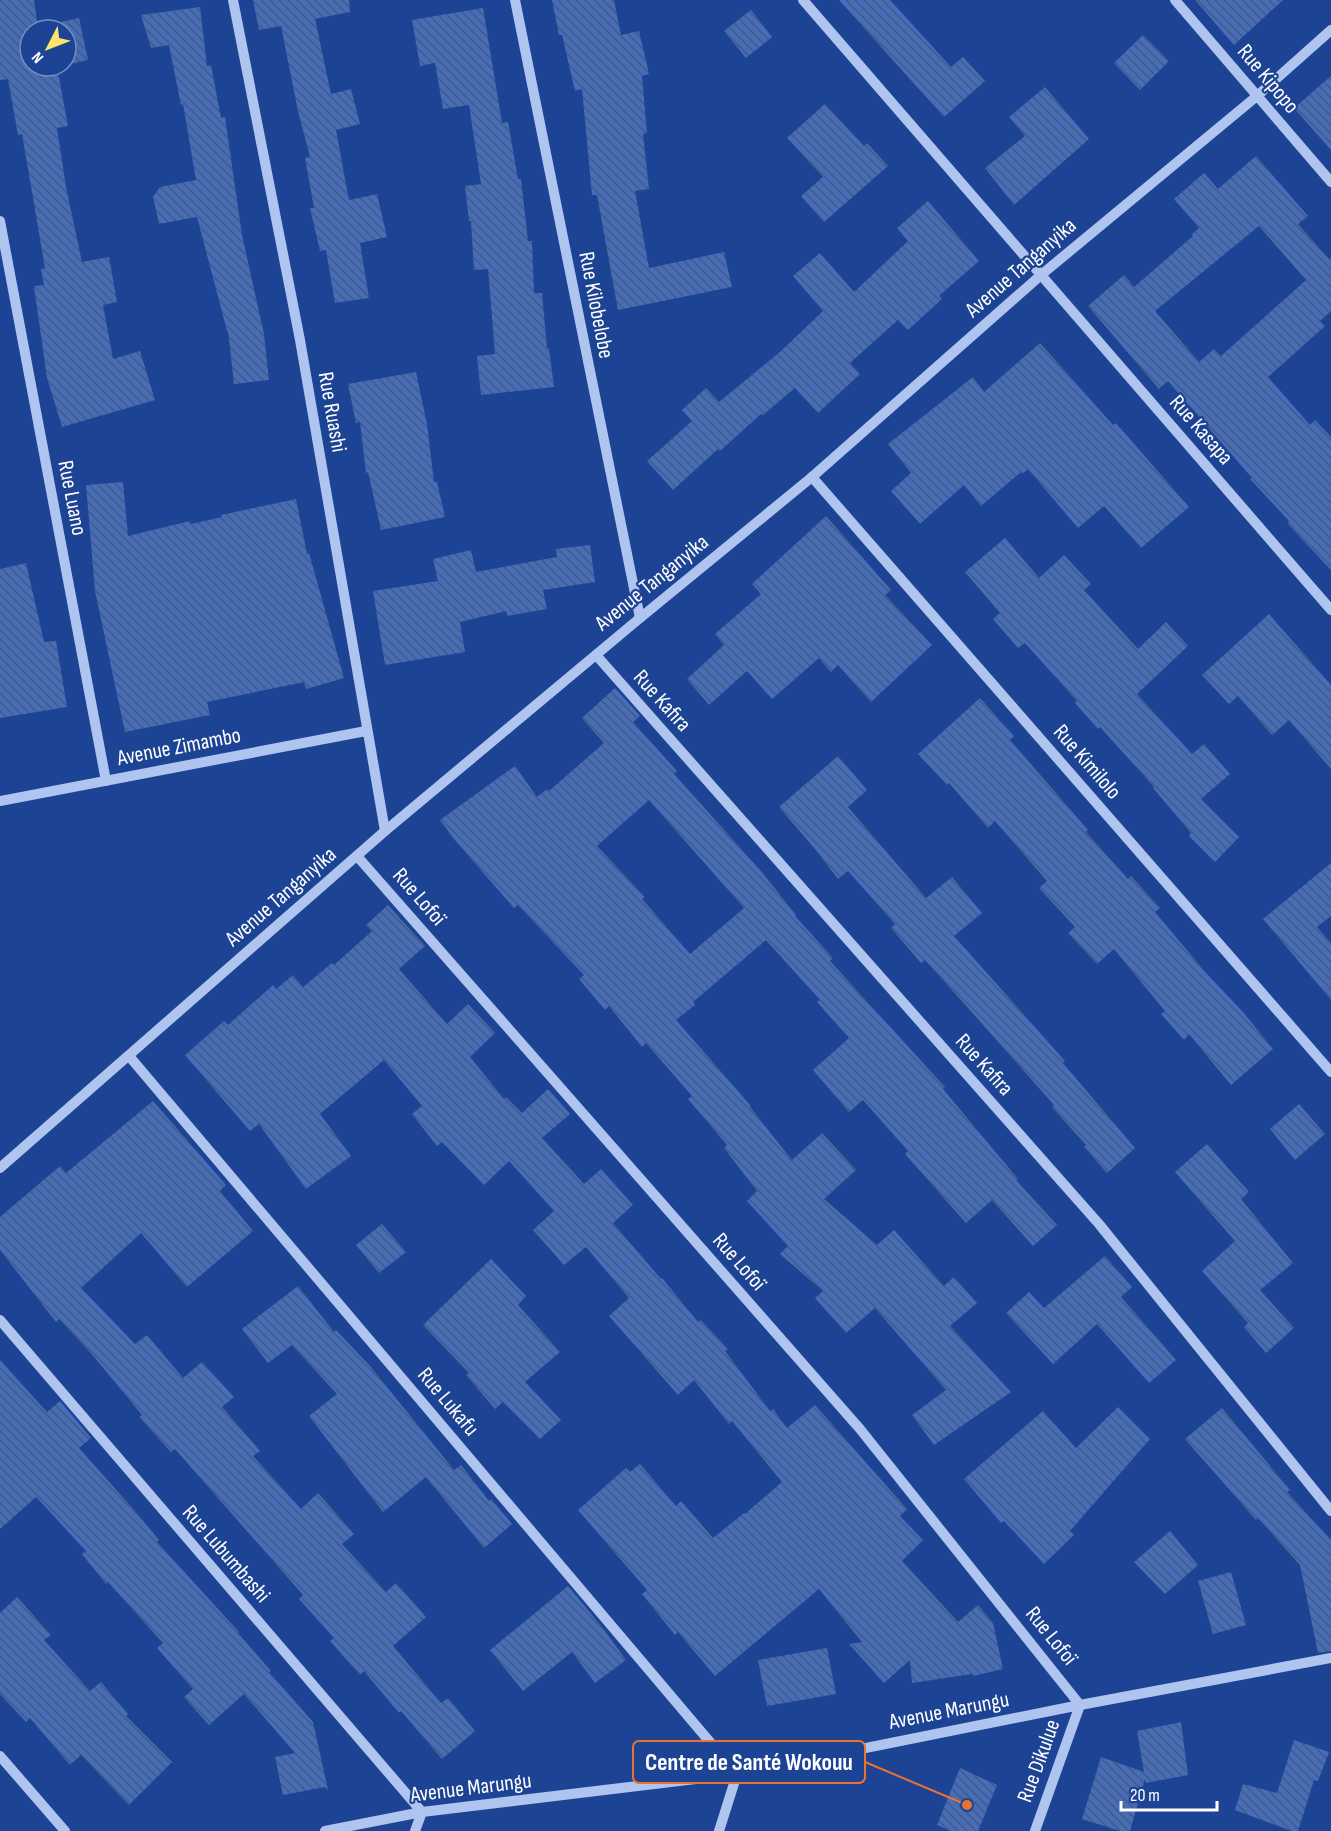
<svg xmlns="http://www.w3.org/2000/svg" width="1331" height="1831" font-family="'Sofia Sans Condensed',sans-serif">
	<defs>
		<pattern id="building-back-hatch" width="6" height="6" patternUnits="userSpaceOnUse" patternTransform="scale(1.5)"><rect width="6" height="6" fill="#456dba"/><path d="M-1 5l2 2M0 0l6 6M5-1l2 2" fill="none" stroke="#495978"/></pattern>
	</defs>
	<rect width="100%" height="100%" fill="#1d4494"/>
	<!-- building -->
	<g fill="url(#building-back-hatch)" fill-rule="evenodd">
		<polygon points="0,0 34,0 38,27 79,18 88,60 66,65 66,30 30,30 30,66 60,66 57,67 68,126 57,128 66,187 82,262 109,257 117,302 103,305 113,359 140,351 155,400 62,427 47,378 34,286 44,285 41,269 45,268 22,134 18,135 8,79 0,80"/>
		<polygon points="253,0 349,0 350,12 315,19 331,94 351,89 360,124 336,130 349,200 377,194 387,237 360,243 369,298 335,303 326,250 320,251 310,208 314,208 305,158 310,157 298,111 281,26 259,30"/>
		<polygon points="552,0 614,0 621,35 639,31 649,74 642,76 647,133 643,134 649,189 635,191 649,268 724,252 732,287 618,310 597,195 592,195 582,89 575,91 562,35 559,35"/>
		<polygon points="839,0 890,0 951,67 963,57 985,81 944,117"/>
		<polygon points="1195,0 1283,0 1234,45"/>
		<polygon points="200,7 207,66 211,65 221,118 225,117 242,235 264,334 269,380 234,384 228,331 227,331 197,217 159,224 153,197 160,187 196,180 183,104 181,105 169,45 151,48 141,15"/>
		<polygon points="483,8 502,123 508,122 518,179 521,179 528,241 532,241 534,293 542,293 547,348 549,348 554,387 481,395 477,356 495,354 488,269 474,270 471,221 469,221 465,186 481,184 469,105 443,109 435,63 420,66 412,20"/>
		<polygon points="751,10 772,37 746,58 724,31"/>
		<polygon points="1143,35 1169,61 1140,90 1114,63"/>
		<polygon points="1331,76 1331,150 1294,108"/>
		<polygon points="1045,87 1089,139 1014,205 985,168 1025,136 1009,117"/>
		<polygon points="825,104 864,146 867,143 888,166 824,222 801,196 823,177 787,138"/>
		<path d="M 1256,156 L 1308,216 L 1298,224 L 1329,259 L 1331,258 L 1331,311 L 1320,321 L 1325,326 L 1268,377 L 1310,425 L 1315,420 L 1331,437 L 1331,570 L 1287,523 L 1289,521 L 1250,479 L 1252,478 L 1168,381 L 1159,389 L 1088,306 L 1124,275 L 1134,287 L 1193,236 L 1192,234 L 1199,228 L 1174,199 L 1204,173 L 1218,189 ZM 1259,226 L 1306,280 L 1221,356 L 1214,349 L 1199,362 L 1155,311 Z"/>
		<polygon points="928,201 979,261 939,296 942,299 908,330 898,320 850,363 860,374 818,413 795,388 763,415 761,414 720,451 718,449 673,490 647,461 692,421 682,410 706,388 719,402 781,351 823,311 793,276 820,253 854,292 908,241 897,228"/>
		<polygon points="1040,343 1113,425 1116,423 1189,507 1141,548 1104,506 1078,528 1028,469 1022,474 1021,472 981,506 964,485 920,524 891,491 911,473 888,444 973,377 984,392"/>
		<polygon points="416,372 427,424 434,482 437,482 445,517 381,530 368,472 366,473 360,422 356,423 348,384"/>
		<polygon points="123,482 128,536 190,521 191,524 222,517 221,515 296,499 307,554 309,553 344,678 306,689 304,682 207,702 210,715 125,732 95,591 86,485"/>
		<polygon points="826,516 891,590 885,595 932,645 871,702 838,665 831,672 819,658 772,699 747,671 709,705 687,679 724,645 715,634 761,594 752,584"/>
		<polygon points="1005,538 1039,578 1064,555 1091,584 1084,590 1138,649 1166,622 1188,646 1137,694 1192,754 1204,744 1230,774 1201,799 1239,837 1215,862 1189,836 1191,833 1153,788 1154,787 1100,727 1098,729 1075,703 1077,701 1025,643 1018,648 993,619 1000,613 965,572"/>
		<polygon points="590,545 595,582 543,590 547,609 507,616 506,611 460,622 465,652 385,665 373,591 438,581 433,559 471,550 476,572 557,557 556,549"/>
		<polygon points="26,563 44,642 56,641 67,707 0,718 0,569"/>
		<polygon points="1269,614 1331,685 1331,769 1289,720 1272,735 1238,696 1229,704 1202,675"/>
		<path d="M 615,688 L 640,716 L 633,722 L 677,771 L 674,774 L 760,870 L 796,915 L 795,916 L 833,958 L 830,961 L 945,1087 L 943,1089 L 1018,1179 L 1016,1180 L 1057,1225 L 1033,1246 L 992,1200 L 966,1223 L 905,1154 L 908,1151 L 863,1100 L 849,1112 L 813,1070 L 849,1038 L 817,1002 L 820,1000 L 766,940 L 693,1002 L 695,1005 L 676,1020 L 751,1106 L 750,1107 L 792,1160 L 822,1133 L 856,1170 L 824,1199 L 877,1245 L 894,1230 L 944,1286 L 954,1277 L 977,1303 L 950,1326 L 1011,1392 L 934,1445 L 912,1415 L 946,1390 L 875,1308 L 846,1333 L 815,1298 L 823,1291 L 780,1254 L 788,1246 L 747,1201 L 757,1191 L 724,1148 L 727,1145 L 688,1099 L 692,1096 L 646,1043 L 642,1047 L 609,1006 L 605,1010 L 579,979 L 584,975 L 518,905 L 514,908 L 454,839 L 440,820 L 515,766 L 537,797 L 547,789 L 549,791 L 604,743 L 582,718 ZM 649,800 L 744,908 L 690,954 L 642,899 L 645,897 L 597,846 Z"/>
		<polygon points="980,698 1014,736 1010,740 1088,830 1086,832 1128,879 1131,876 1160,908 1155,912 1207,974 1243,1012 1273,1049 1231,1085 1189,1034 1184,1040 1161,1014 1165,1011 1114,949 1097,964 1068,933 1075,927 1039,888 1047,881 995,821 988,828 949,783 947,785 918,754"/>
		<polygon points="838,756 867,790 848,807 926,898 952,877 982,913 954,936 1065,1061 1063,1063 1135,1148 1107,1173 1084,1147 1086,1145 1052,1107 1054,1105 977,1018 925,960 921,963 891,928 895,924 848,871 838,879 815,849 779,807"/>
		<polygon points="1331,863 1331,916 1317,927 1331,943 1331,1000 1263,919"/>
		<polygon points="388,905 425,946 399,969 447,1024 468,1004 495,1033 470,1057 504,1099 506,1097 522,1113 548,1089 570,1114 542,1138 584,1184 601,1169 633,1205 613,1223 661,1279 662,1278 698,1322 701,1320 728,1349 725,1351 770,1411 773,1409 787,1428 815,1405 907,1509 900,1516 923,1540 902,1561 958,1622 978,1605 993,1623 1003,1669 973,1676 972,1674 912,1683 910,1660 884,1683 849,1644 862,1642 819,1589 715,1676 678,1632 675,1635 642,1594 647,1590 578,1510 626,1468 630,1472 640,1464 676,1506 681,1501 713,1538 744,1513 745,1514 782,1482 732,1421 729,1424 694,1380 678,1395 609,1316 629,1298 586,1247 564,1265 533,1230 554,1211 509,1161 484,1185 442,1142 437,1146 412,1114 422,1106 384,1060 320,1114 351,1156 306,1189 259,1124 250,1131 185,1055 224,1021 228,1025 273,985 276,989 293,975 303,987 332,963 334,965 372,931 366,925"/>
		<polygon points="153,1101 226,1185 220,1191 253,1231 187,1287 141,1233 81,1288 135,1344 147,1335 183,1378 202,1362 234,1397 222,1407 260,1451 253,1456 301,1509 318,1493 354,1534 342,1544 386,1592 396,1583 426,1617 393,1646 441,1703 448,1698 475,1731 442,1759 401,1711 399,1713 364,1671 360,1675 330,1641 334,1638 299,1599 303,1595 175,1449 171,1452 139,1417 142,1415 90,1352 59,1319 56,1322 0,1250 0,1217 60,1166 66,1173"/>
		<polygon points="1299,1104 1325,1134 1295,1160 1270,1129"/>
		<polygon points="1207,1144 1249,1192 1241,1199 1293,1263 1260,1290 1294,1328 1266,1353 1244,1327 1248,1323 1202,1271 1235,1241 1175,1172"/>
		<polygon points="382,1224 406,1252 379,1273 356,1245"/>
		<polygon points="1105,1256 1132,1287 1121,1297 1176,1360 1149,1383 1097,1324 1053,1364 1006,1313 1029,1292 1044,1308"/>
		<polygon points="491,1259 526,1296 518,1305 560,1352 525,1382 561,1420 540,1439 503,1402 495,1409 466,1375 469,1373 423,1325"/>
		<polygon points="298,1286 334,1332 336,1330 370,1366 454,1470 461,1465 489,1501 491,1499 512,1524 484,1548 426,1477 383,1512 309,1416 337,1394 292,1345 268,1363 242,1329"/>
		<polygon points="0,1360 47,1412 60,1401 91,1438 79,1448 135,1511 159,1540 157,1542 239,1632 238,1633 271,1671 269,1672 313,1722 328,1790 325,1787 283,1795 275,1757 295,1753 244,1694 209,1725 184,1697 193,1689 157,1648 163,1643 108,1582 106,1584 82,1554 86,1551 36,1497 0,1529"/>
		<polygon points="1118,1407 1150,1439 1070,1531 1074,1535 1044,1564 1004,1521 1001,1523 964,1479 1043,1411 1076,1448"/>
		<polygon points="1222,1408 1290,1490 1287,1492 1331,1540 1331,1651 1318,1653 1300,1565 1258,1518 1256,1520 1185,1439"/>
		<polygon points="1170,1531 1198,1565 1165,1594 1134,1562"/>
		<polygon points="1231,1572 1246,1625 1213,1634 1198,1581"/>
		<polygon points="568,1586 602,1627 626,1660 595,1683 572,1652 523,1691 490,1650"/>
		<polygon points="17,1597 51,1635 44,1640 90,1691 101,1682 128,1714 126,1716 172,1762 129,1805 81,1755 70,1765 30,1718 26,1722 0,1694 0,1613"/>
		<polygon points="827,1648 836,1694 767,1706 758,1660"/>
		<polygon points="1181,1722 1188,1775 1146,1783 1145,1779 1130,1831 1120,1831 1082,1819 1101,1757 1144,1772 1137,1731"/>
		<polygon points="1294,1740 1329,1752 1318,1781 1314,1780 1298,1831 1292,1831 1235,1810 1243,1784 1277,1793"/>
		<polygon points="960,1768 997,1785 978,1831 951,1831 937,1825"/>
	</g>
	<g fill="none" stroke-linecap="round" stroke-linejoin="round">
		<!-- minor -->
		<g stroke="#afc5ef" stroke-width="10">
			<polyline points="233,0 300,340 385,831"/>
			<polyline points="515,0 640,618"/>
			<polyline points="803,0 1331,610"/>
			<polyline points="1175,0 1331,182"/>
			<polyline points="0,221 106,781"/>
			<polyline points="812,477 1331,1072"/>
			<polyline points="596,655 1099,1224 1331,1511"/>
			<polyline points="0,801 366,731"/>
			<polyline points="357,856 860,1429 1080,1705 1035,1831"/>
			<polyline points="129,1056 737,1774 719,1831"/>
			<polyline points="0,1168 385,831 640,618 812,477 1041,275 1257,96 1331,30"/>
			<polyline points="0,1320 422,1812 415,1831"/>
			<polyline points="0,1756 65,1831"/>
			<polyline points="325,1831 422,1812 737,1774 1080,1705 1331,1658"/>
		</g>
	</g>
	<g text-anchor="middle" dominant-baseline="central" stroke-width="4.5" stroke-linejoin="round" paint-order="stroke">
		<!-- street labels -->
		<g font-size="22" fill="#fff" stroke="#1d4494">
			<text transform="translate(1268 79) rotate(50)">Rue Kipopo</text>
			<text transform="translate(1021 268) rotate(-41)">Avenue Tanganyika</text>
			<text transform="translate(596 305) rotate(79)">Rue Kilobelobe</text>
			<text transform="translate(332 412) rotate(80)">Rue Ruashi</text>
			<text transform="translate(1201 430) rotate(49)">Rue Kasapa</text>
			<text transform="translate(72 498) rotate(79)">Rue Luano</text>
			<text transform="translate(652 583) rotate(-39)">Avenue Tanganyika</text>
			<text transform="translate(662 701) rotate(48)">Rue Kafira</text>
			<text transform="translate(179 747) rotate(-11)">Avenue Zimambo</text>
			<text transform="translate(1087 762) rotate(49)">Rue Kimilolo</text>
			<text transform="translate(281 897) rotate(-41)">Avenue Tanganyika</text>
			<text transform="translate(419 897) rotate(49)">Rue Lofoï</text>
			<text transform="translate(984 1065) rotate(48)">Rue Kafira</text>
			<text transform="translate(739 1262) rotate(49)">Rue Lofoï</text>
			<text transform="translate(448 1402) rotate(50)">Rue Lukafu</text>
			<text transform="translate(226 1554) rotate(49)">Rue Lubumbashi</text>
			<text transform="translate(1051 1636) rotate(51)">Rue Lofoï</text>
			<text transform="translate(949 1711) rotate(-11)">Avenue Marungu</text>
			<text transform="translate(1039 1761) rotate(-70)">Rue Dikulue</text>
			<text transform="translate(471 1788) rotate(-7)">Avenue Marungu</text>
		</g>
	</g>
	<!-- callouts -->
	<path fill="none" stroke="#eb7230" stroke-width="2" d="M967 1805L865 1762"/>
	<circle fill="#eb7230" stroke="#1d4494" stroke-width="2" cx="967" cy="1805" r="6"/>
	<rect fill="#1d4494" stroke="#eb7230" stroke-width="2" x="633" y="1741" width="232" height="42" rx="6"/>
	<g font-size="24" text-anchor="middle" font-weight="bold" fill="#fff">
		<text x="749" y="1770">Centre de Santé Wokouu</text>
	</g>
	<!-- north arrow -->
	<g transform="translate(48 48) rotate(228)"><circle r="28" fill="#1d4494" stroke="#778fbf" stroke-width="1.5"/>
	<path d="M0-4.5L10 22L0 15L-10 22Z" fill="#fee36d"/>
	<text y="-9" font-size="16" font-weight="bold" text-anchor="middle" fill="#ffffff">N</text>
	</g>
	<!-- scale -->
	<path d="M1121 1801v9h96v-9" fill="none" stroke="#ffffff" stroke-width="3"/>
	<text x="1130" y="1801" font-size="18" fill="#ffffff" stroke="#1d4494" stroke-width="4.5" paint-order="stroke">20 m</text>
</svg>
